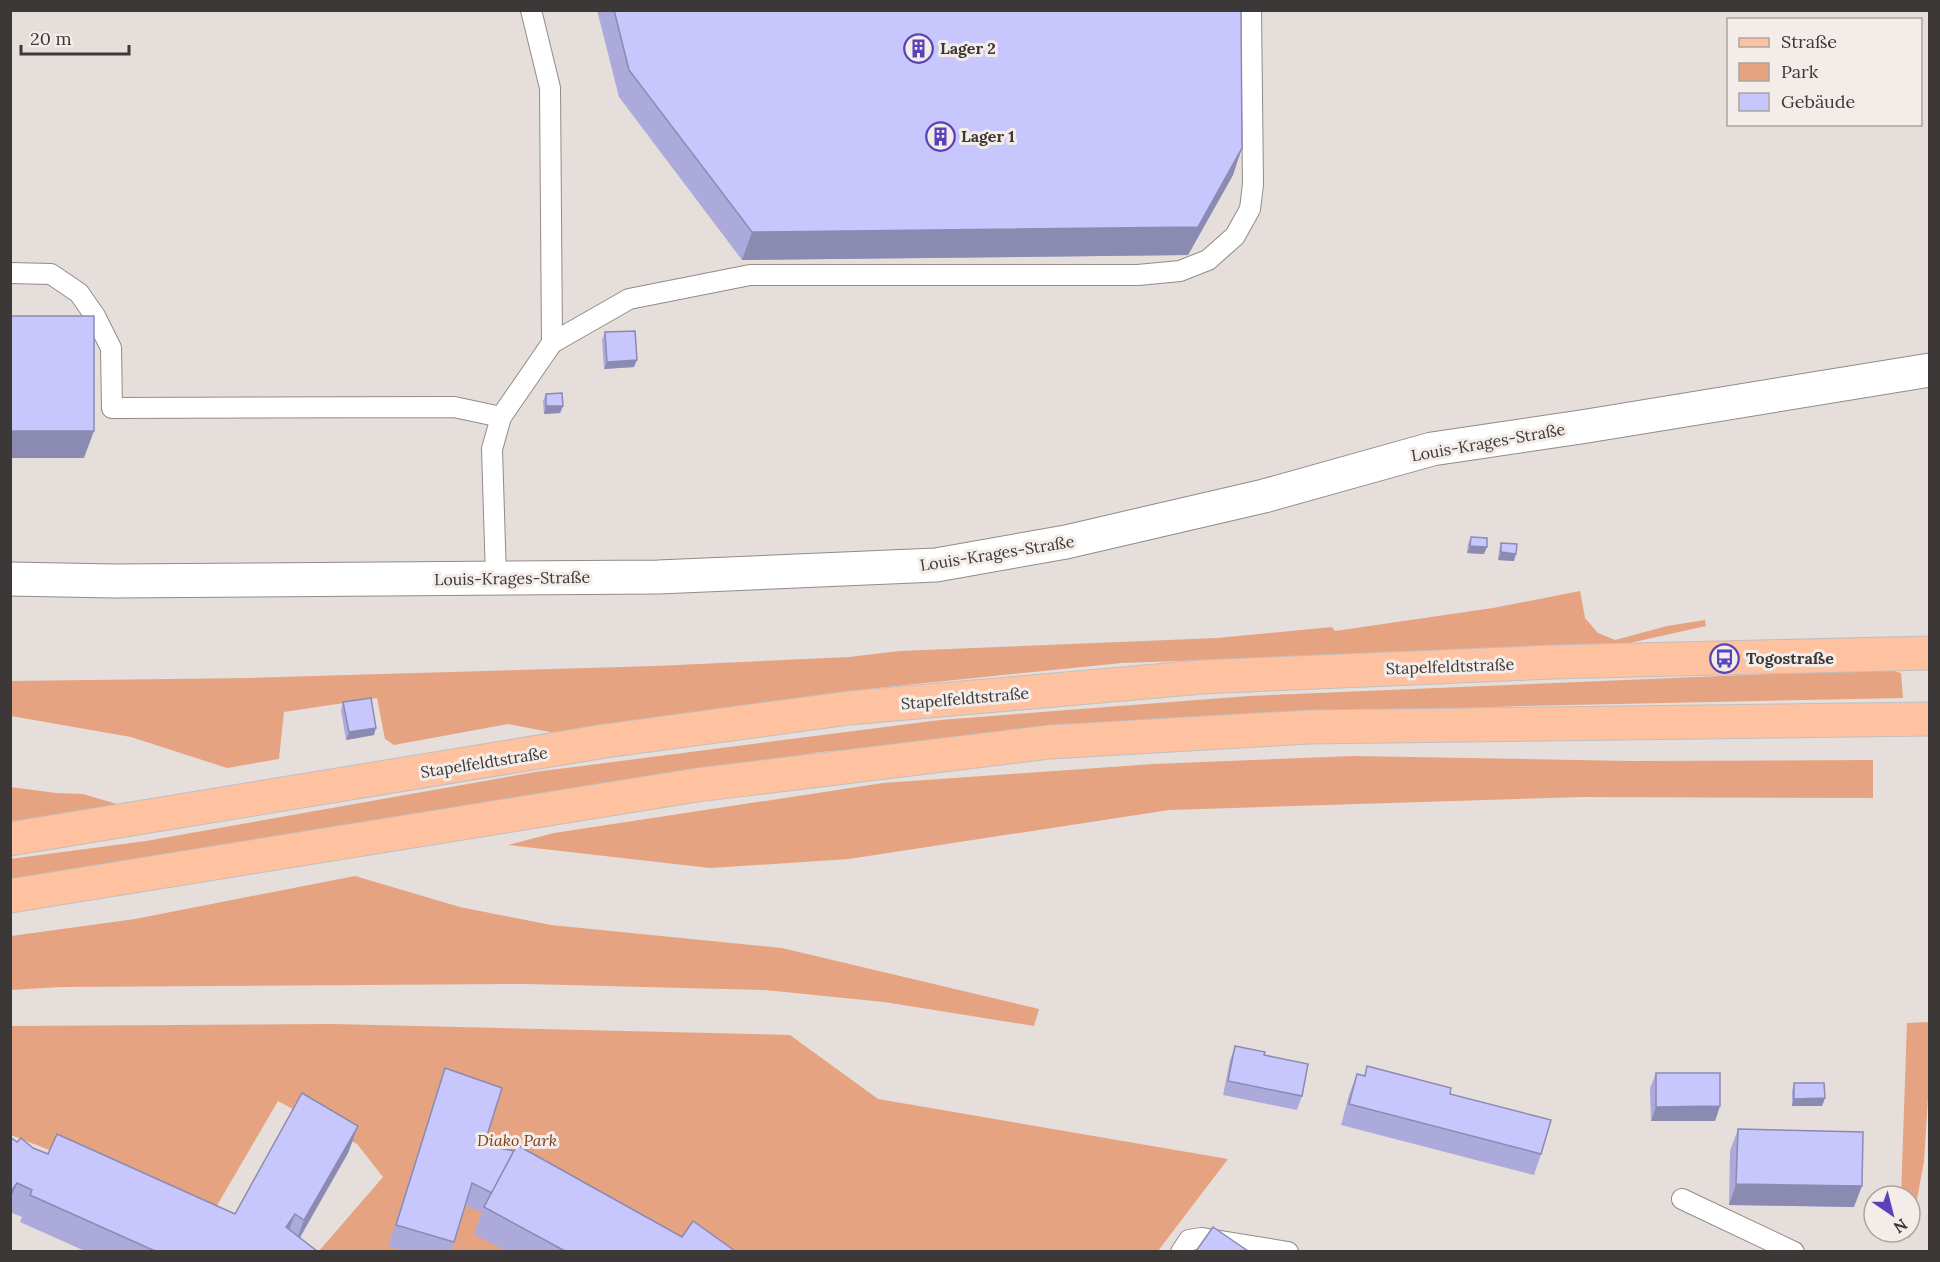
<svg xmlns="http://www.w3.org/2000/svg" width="1940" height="1262" font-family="Lora,serif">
	<rect width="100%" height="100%" fill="#e6deda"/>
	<!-- green -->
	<g fill="#e5a381">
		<polygon points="1580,591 1585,618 1598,633 1615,640 1667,626 1705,620 1706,626 1616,646 1122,663 877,688 560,734 508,724 394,745 385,739 377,698 284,712 279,759 227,768 131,737 11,716 10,681 249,678 655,666 849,657 899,651 1217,638 1332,627 1335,631 1493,608"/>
		<polygon points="1886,669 1901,673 1903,698 1522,706 1302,714 820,752 11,881 10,859 146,841 535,772 940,720 1249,696"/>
		<polygon points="1353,756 1631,761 1873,760 1873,798 1581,797 1169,810 849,859 710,868 508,845 554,833 883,783 1153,764"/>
		<polygon points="10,787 56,793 83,794 117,804 81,813 11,823"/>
		<polygon points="355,876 460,907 551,925 782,948 1039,1009 1034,1026 884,1002 765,990 526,984 61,987 11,990 11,936 135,919"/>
		<polygon points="1929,1022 1929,1081 1924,1161 1910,1238 1901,1236 1900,1232 1910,1232 1910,1196 1901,1196 1907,1023"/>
		<polygon points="333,1024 790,1035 878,1099 1228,1159 1158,1251 319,1251 383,1177 357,1144 278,1101 212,1214 11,1135 10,1026"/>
	</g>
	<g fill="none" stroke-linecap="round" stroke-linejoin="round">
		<defs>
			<g id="lane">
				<polyline points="10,273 51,274 79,293 95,316 111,348 112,408 454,407 501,417"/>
				<polyline points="552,343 629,299 750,275 1138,275 1180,271 1208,260 1235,236 1250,209 1253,184 1251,10"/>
				<polyline points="496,578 492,449 501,417 552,343 550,88 531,10"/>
				<polyline points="1682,1199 1794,1252"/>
				<polyline points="1181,1252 1189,1240 1202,1238 1288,1252"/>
			</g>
			<polyline id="secondary" points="10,579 114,581 658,577 936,565 1066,542 1264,496 1432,449 1581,427 1930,370"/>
			<g id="primary">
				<polyline points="10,839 605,741 849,708 1202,677 1553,662 1930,653"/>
				<polyline points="10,896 697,785 1050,742 1309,727 1930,719"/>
			</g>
		</defs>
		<!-- lane casing -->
		<use href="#lane" stroke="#928b88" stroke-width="22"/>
		<!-- secondary casing -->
		<use href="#secondary" stroke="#928b88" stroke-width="35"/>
		<!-- primary casing -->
		<use href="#primary" stroke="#c0bfbf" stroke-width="35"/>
		<!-- lane -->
		<use href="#lane" stroke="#fff" stroke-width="20"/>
		<!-- secondary -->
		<use href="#secondary" stroke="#fff" stroke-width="33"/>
		<!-- primary -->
		<use href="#primary" stroke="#fec2a1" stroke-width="33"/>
	</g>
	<!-- wall -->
	<g fill="#abaada">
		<polygon points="597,10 1241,10 1233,175 1188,255 742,260 619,97"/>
		<polygon points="605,332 634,367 604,369 602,340"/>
		<polygon points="546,394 563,406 560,413 544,414 543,401"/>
		<polygon points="1471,537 1484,554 1467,553 1468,544"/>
		<polygon points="1501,543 1514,561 1498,560 1499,550"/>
		<polygon points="343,702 374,735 346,740 341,710"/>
		<polygon points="1235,1046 1264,1055 1302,1096 1297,1110 1223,1095 1230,1060"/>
		<polygon points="1367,1066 1450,1094 1541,1154 1534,1175 1341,1125 1349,1095 1357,1074 1364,1076"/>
		<polygon points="445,1068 484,1145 682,1237 735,1251 506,1251 474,1234 482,1213 465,1205 451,1251 406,1251 388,1246 438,1090"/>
		<polygon points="1656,1073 1720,1106 1715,1121 1651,1121 1650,1088"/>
		<polygon points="1794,1083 1825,1098 1822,1106 1792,1106 1792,1091"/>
		<polygon points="358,1126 348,1153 300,1238 317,1251 85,1251 20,1222 22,1217 10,1212 10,1137 17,1142 48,1154 235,1214"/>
		<polygon points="1738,1129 1854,1207 1729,1205 1730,1151"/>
	</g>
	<!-- shaded-wall -->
	<g fill="#8b8bb1">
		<polygon points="1242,148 1233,175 1188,255 742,260 752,232"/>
		<polygon points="637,360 634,367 604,369 607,362"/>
		<polygon points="546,406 563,406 560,413 544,414"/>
		<polygon points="10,431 94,431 84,458 10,458"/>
		<polygon points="1470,546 1487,547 1484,554 1467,553"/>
		<polygon points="1501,552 1516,554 1514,561 1498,560"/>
		<polygon points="376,728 374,735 346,740 349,732"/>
		<polygon points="1825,1098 1822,1106 1792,1106 1794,1099"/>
		<polygon points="1720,1106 1715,1121 1651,1121 1656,1107"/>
		<polygon points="358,1126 348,1153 294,1247 304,1220"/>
		<polygon points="17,1183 10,1200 10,1193"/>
		<polygon points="1736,1184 1862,1186 1854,1207 1729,1205"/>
		<polygon points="295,1214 285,1242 286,1227"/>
	</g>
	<!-- building -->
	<g fill="#c7c6fd" stroke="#8b8bb1" stroke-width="1.5">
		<polygon points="614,10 1241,10 1242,148 1198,227 752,232 629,70"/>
		<rect x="10" y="316" width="84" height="115"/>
		<polygon points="635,331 637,360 607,362 605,332"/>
		<polygon points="562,393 563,406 546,406 546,394"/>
		<polygon points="1471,537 1487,538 1487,547 1470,546"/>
		<polygon points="1501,543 1517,544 1516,554 1501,552"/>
		<polygon points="371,698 376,728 349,732 343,702"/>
		<polygon points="1235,1046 1265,1052 1264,1055 1308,1064 1302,1096 1228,1081"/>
		<polygon points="1367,1066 1451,1088 1450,1094 1551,1120 1541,1154 1349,1104 1357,1074 1365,1076"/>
		<polygon points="445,1068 502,1088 484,1145 514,1151 492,1193 472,1183 454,1242 396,1225"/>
		<polygon points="1656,1073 1720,1073 1720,1106 1656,1107"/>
		<polygon points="1794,1083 1824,1083 1825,1098 1794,1099"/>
		<polygon points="302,1093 358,1126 304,1220 295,1214 286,1227 317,1251 155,1251 30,1195 32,1190 17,1183 10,1193 10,1137 17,1142 21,1138 33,1148 48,1154 57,1134 235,1214"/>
		<polygon points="1738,1129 1863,1132 1862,1186 1736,1184"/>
		<polygon points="517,1145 682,1237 693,1221 735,1251 565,1251 484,1207"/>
		<polygon points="1213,1227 1248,1251 1196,1251"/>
	</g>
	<!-- icons -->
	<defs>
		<symbol id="building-ring" viewBox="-11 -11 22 22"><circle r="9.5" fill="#f4ece8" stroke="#5843bb" stroke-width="1.5"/><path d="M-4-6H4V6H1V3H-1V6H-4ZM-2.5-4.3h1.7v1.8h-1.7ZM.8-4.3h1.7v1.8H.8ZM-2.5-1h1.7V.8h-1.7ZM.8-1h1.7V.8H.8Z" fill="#5843bb"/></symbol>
		<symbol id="bus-ring" viewBox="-11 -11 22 22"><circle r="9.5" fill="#f4ece8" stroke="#5843bb" stroke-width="1.5"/><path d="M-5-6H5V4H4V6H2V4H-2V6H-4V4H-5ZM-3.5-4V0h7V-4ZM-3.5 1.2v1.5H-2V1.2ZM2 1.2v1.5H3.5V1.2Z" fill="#5843bb"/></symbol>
	</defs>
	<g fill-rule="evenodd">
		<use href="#building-ring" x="902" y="32" width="33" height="33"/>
		<use href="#building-ring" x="924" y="120" width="33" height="33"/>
		<use href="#bus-ring" x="1708" y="642" width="33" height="33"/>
	</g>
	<g text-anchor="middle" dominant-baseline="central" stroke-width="6" stroke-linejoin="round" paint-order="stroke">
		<!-- poi labels -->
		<g font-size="16" font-weight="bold" fill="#3b3837" stroke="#f4ece8" text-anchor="start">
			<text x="940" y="48">Lager 2</text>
			<text x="961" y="136">Lager 1</text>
			<text x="1746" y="658">Togostraße</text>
		</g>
		<!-- street labels -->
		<g font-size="16" fill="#3b3837" stroke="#f4ece8">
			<text transform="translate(1488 442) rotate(-10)">Louis-Krages-Straße</text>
			<text transform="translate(997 553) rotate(-9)">Louis-Krages-Straße</text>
			<text transform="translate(512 578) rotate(-1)">Louis-Krages-Straße</text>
			<text transform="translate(1450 666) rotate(-2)">Stapelfeldtstraße</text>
			<text transform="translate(965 698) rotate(-5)">Stapelfeldtstraße</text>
			<text transform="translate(484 762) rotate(-9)">Stapelfeldtstraße</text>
		</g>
		<!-- park labels -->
		<g font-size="16" font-style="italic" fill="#7b401e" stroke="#f4ece8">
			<text x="517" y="1140">Diako Park</text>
		</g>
	</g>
	<!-- border -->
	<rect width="1940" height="1262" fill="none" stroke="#3b3837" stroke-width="24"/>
	<!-- legend -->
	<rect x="1727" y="18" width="195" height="108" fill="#f4ece8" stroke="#aaa4a1" stroke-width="1.5"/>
	<rect x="1739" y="38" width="30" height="9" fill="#fec2a1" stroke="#aaa4a1" stroke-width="1.5"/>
	<text x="1781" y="48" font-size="18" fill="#3b3837">Straße</text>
	<rect x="1739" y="63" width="30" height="18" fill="#e5a381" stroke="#aaa4a1" stroke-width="1.5"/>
	<text x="1781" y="78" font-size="18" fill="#3b3837">Park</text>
	<rect x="1739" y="93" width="30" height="18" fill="#c7c6fd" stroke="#aaa4a1" stroke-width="1.5"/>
	<text x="1781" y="108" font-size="18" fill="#3b3837">Gebäude</text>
	<!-- north arrow -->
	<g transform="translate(1892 1214) rotate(145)"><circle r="28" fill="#f4ece8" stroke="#aaa4a1" stroke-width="1.5"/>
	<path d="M0-4.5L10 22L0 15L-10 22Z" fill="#5843bb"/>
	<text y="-9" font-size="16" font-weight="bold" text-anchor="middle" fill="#3b3837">N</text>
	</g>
	<!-- scale -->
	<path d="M21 45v9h108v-9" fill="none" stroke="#3b3837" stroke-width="3"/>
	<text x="30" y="45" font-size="18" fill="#3b3837" stroke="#f4ece8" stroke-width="4.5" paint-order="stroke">20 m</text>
</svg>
